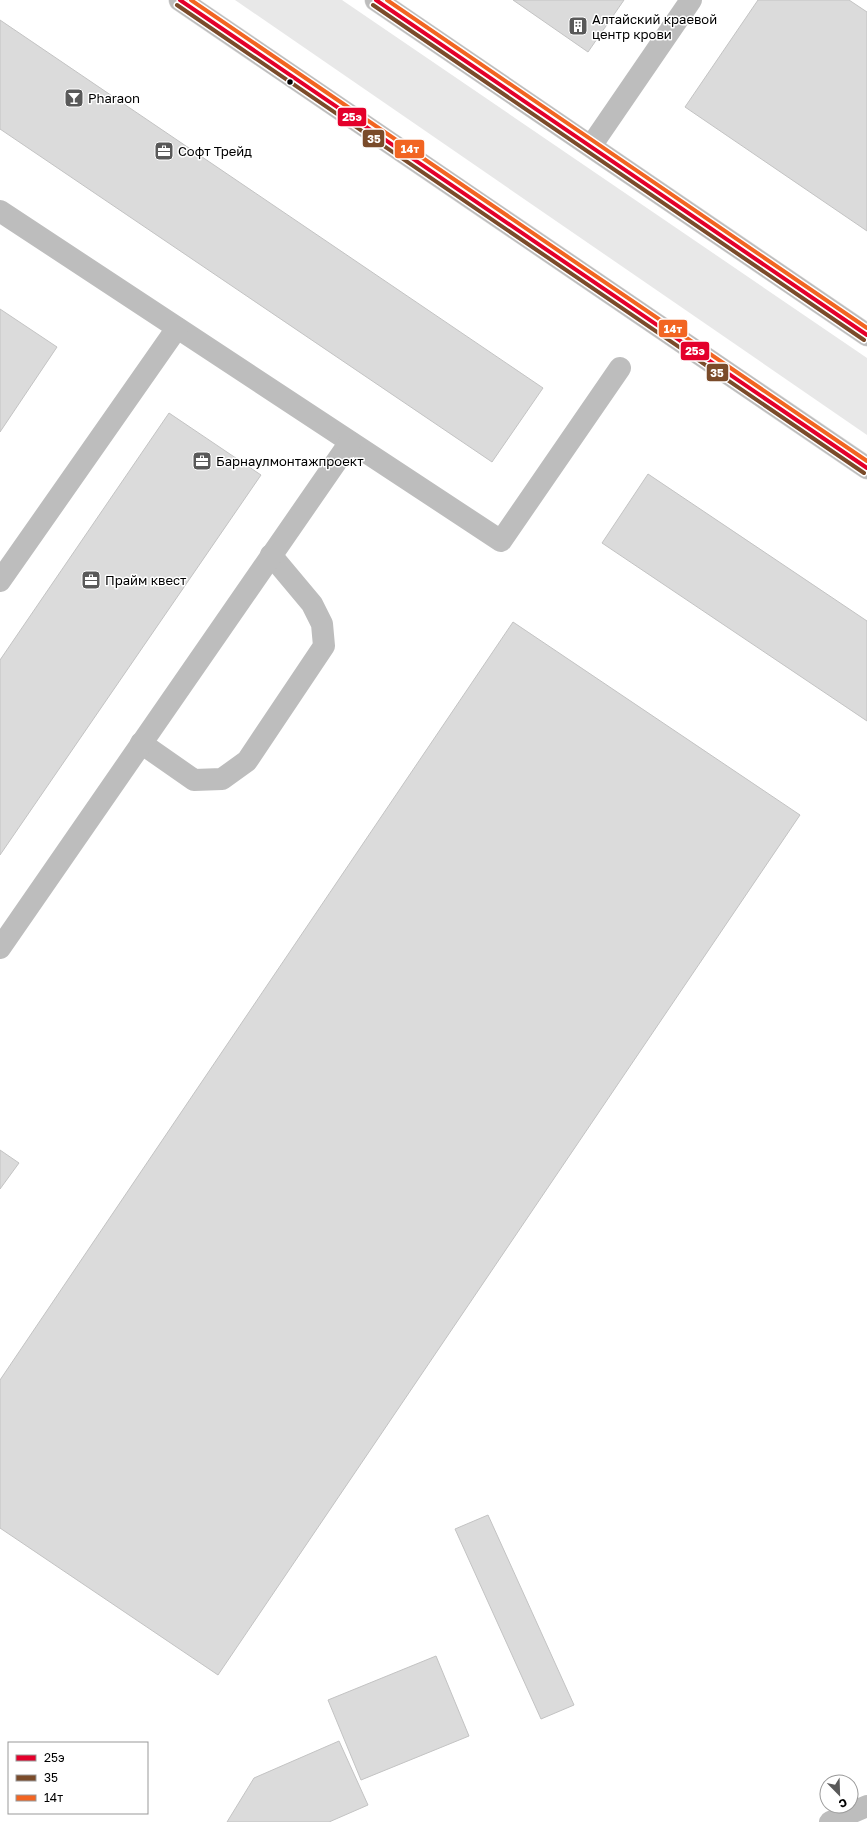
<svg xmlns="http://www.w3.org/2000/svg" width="867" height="1822" font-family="'Golos Text',sans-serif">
	<rect width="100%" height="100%" fill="#fff"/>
	<!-- green -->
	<polygon fill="#e8e8e8" points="235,0 342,0 867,358 867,435"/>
	<!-- building -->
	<g fill="#dbdbdb" stroke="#c3c3c3">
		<polygon points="513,0 624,0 588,52"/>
		<polygon points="758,0 849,0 867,12 867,231 685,107"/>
		<polygon points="0,20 543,388 492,462 0,129"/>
		<polygon points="0,309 57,347 0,432"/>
		<polygon points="169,413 261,475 0,855 0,660"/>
		<polygon points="648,474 867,621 867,721 602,543"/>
		<polygon points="513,622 800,815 218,1675 0,1528 0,1380"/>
		<polygon points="0,1150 19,1163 0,1189"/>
		<polygon points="488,1515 574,1705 541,1719 455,1529"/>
		<polygon points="436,1656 469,1736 361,1780 328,1700"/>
		<polygon points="339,1741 368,1805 329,1822 227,1822 254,1778"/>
	</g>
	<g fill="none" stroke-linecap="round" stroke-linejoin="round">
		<defs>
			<g id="major">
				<polyline points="180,0 867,468"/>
				<polyline points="376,0 867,335"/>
			</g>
		</defs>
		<!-- major casing -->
		<use href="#major" stroke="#dbdbdb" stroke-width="23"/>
		<!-- minor -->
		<g stroke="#bdbdbd" stroke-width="22">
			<polyline points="591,146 691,0"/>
			<polyline points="0,211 501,541 620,368"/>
			<polyline points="0,581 177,328"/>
			<polyline points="141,743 194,780 222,779 247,761 324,646 322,624 312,604 271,555"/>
			<polyline points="0,948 350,442"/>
			<polyline points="830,1822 867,1806"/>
		</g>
		<!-- major -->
		<use href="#major" stroke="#bdbdbd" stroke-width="22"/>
		<defs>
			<g id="bus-1">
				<polyline points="180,0 867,468"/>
				<polyline points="376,0 867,335"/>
			</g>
			<g id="bus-2">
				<polyline points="177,5 864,473"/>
				<polyline points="373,5 864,340"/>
			</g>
			<g id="bus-3">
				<polyline points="191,0 867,461"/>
				<polyline points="387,0 867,328"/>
			</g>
		</defs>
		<!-- bus-1 casing -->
		<use href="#bus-1" stroke="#fff" stroke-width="7"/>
		<!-- bus-2 casing -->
		<use href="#bus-2" stroke="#fff" stroke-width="7"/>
		<!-- bus-3 casing -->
		<use href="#bus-3" stroke="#fff" stroke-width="7"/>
		<!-- bus-1 -->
		<use href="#bus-1" stroke="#e4002b" stroke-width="4"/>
		<!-- bus-2 -->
		<use href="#bus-2" stroke="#7a4b2a" stroke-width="4"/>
		<!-- bus-3 -->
		<use href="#bus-3" stroke="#f26522" stroke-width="4"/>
	</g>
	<!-- icons -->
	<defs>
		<symbol id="building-square" viewBox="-11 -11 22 22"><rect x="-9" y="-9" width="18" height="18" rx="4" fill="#595959" stroke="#fff"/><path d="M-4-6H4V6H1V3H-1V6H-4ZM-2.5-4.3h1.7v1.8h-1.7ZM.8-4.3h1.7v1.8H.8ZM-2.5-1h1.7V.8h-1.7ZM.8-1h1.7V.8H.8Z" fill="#fff"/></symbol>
		<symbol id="bar-square" viewBox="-11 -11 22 22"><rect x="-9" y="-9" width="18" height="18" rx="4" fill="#595959" stroke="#fff"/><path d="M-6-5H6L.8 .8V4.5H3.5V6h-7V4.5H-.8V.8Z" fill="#fff"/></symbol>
		<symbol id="office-square" viewBox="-11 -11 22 22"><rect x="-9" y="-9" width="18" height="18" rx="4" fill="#595959" stroke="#fff"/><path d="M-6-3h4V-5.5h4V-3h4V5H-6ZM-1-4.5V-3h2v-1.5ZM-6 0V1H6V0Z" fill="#fff"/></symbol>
	</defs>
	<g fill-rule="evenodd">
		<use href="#building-square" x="567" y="15" width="22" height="22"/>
		<use href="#bar-square" x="63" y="87" width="22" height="22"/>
		<use href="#office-square" x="153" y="140" width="22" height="22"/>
		<use href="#office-square" x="191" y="450" width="22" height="22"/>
		<use href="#office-square" x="80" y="569" width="22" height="22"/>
	</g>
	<!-- markers -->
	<circle fill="#000" stroke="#fff" stroke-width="1.5" cx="290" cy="82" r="3.5"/>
	<g text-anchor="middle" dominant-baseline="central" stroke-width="3" stroke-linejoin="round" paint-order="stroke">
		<!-- poi labels -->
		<g font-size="13" fill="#000" stroke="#fff" text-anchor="start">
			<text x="592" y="19">Алтайский краевой<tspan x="592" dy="15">центр крови</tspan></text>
			<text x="88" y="98">Pharaon</text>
			<text x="178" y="151">Софт Трейд</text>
			<text x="216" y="461">Барнаулмонтажпроект</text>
			<text x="105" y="580">Прайм квест</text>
		</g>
	</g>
	<g stroke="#fff" stroke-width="1.5">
		<rect x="337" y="107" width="30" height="20" rx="4" fill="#e4002b"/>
		<rect x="362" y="129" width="23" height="19" rx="4" fill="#7a4b2a"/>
		<rect x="394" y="139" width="31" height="20" rx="4" fill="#f26522"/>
		<rect x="658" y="319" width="30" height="19" rx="4" fill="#f26522"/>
		<rect x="680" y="341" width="30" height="20" rx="4" fill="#e4002b"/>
		<rect x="706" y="363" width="23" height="19" rx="4" fill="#7a4b2a"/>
	</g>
	<g font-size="11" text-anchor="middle" font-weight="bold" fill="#fff">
		<text x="352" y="121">25э</text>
		<text x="374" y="143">35</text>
		<text x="410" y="153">14т</text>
		<text x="673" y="333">14т</text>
		<text x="695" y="355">25э</text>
		<text x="717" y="377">35</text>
	</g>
	<!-- legend -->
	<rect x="8" y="1742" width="140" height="72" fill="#ffffff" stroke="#999999"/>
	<rect x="16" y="1755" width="20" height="6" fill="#e4002b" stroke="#999999"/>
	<text x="44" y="1762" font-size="12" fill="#000000">25э</text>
	<rect x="16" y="1775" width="20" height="6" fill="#7a4b2a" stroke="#999999"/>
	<text x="44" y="1782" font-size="12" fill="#000000">35</text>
	<rect x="16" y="1795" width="20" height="6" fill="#f26522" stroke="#999999"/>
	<text x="44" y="1802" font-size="12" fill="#000000">14т</text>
	<!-- north arrow -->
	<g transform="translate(839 1794) rotate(157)"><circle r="19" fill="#ffffff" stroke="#999999"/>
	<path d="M0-3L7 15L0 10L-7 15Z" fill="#595959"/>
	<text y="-6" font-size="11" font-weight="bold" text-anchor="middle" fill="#000000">С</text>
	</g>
</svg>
